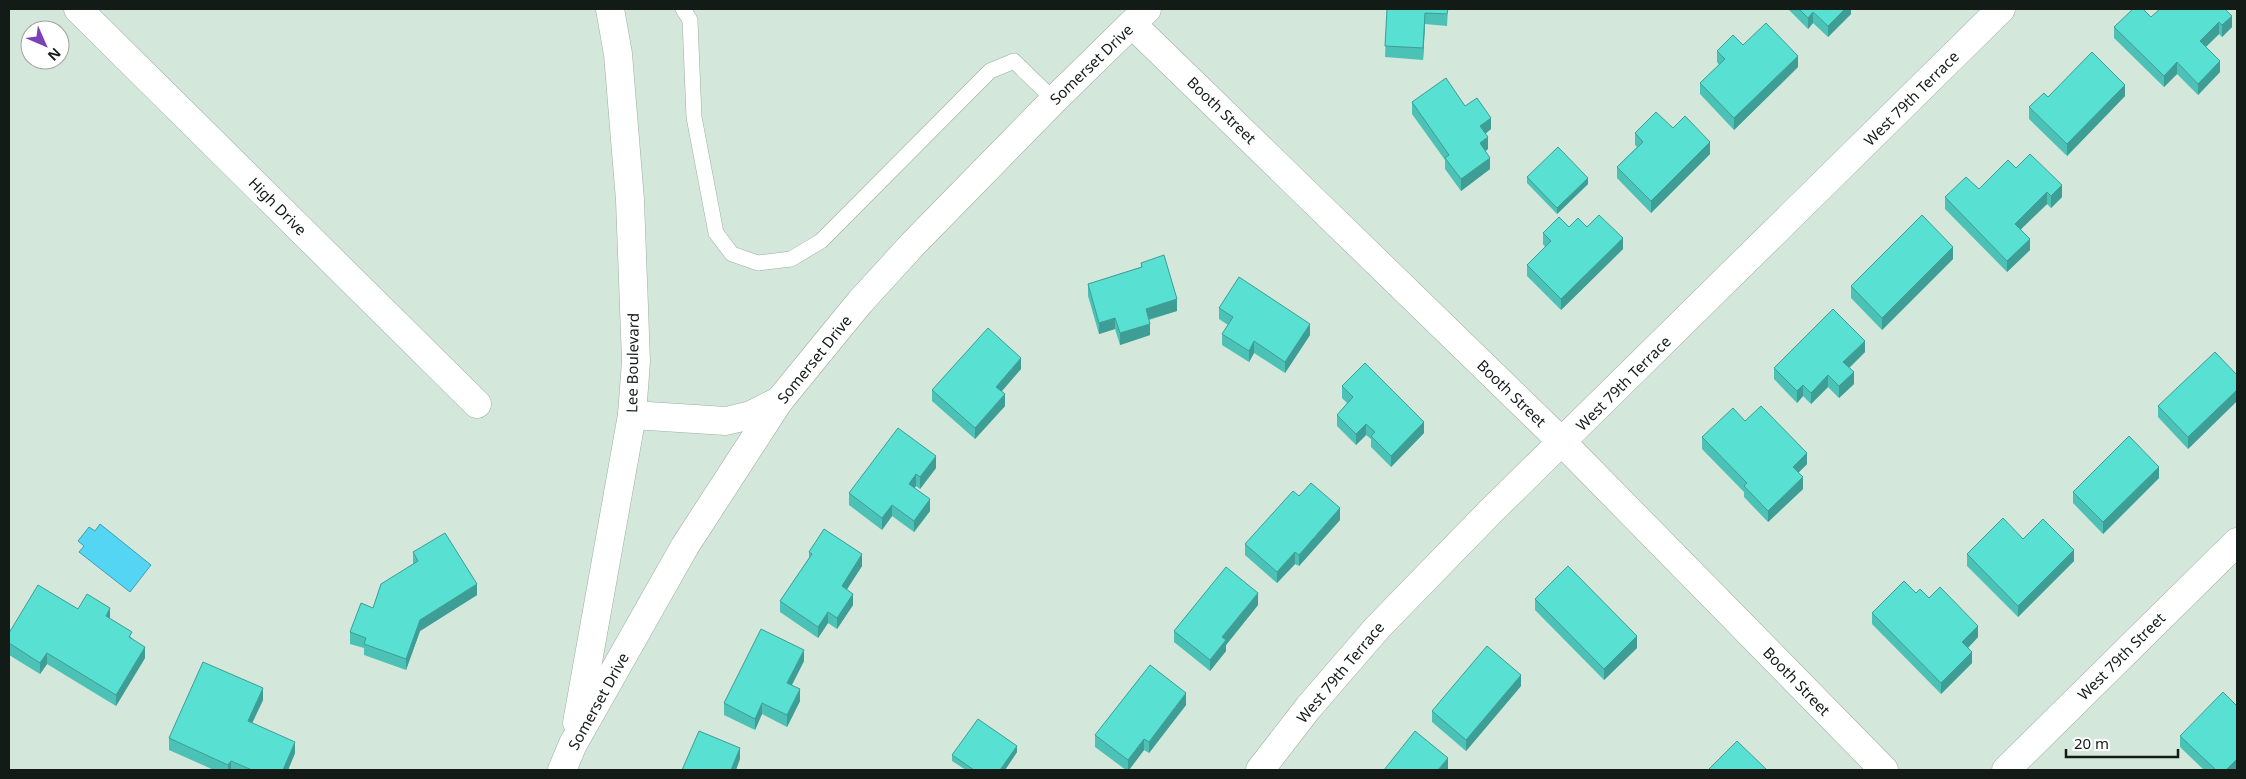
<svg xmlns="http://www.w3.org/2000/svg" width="2246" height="779" font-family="'Noto Sans',sans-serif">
	<rect width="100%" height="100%" fill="#d3e7da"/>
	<!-- water -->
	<polygon fill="#54d5f3" stroke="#409db1" points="100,524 151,565 130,592 79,552 84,546 78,541 89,527 95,531"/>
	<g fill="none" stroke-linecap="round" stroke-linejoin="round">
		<defs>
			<polyline id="lane" points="683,9 690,20 694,117 716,233 732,254 758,263 791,259 821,241 990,71 1014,61 1054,100"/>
			<g id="street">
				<polyline points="78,9 477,404"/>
				<polyline points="1132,24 1562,442 1884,770"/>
				<polyline points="1260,770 1308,708 1378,627 1491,511 2001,9"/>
				<polyline points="2006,770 2237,542"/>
			</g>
			<g id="secondary">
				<polyline points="632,415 726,421 751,415 779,401"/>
				<polyline points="577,723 632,415 636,361 630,200 618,54 610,9"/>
				<polyline points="562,770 573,744 685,546 779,401 860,302 913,244 1054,100 1147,9"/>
			</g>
		</defs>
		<!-- lane casing -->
		<use href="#lane" stroke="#9baea2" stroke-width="16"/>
		<!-- street casing -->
		<use href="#street" stroke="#9baea2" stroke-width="29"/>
		<!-- secondary casing -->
		<use href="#secondary" stroke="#9baea2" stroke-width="29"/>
		<!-- lane -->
		<use href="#lane" stroke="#fff" stroke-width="15"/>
		<!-- street -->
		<use href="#street" stroke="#fff" stroke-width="28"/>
		<!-- secondary -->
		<use href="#secondary" stroke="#fff" stroke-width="28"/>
	</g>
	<!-- wall -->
	<g fill="#4cc1b5">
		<polygon points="1387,9 1448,9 1447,26 1425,24 1423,60 1385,57"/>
		<polygon points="1788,9 1851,9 1851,14 1828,37 1813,23 1808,29"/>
		<polygon points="2225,9 2232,27 2222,37 2219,34 2206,47 2220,72 2198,95 2177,74 2164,87 2114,38 2114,27"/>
		<polygon points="1743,45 1798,67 1734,130 1700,94 1700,83 1719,65 1717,62 1717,51"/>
		<polygon points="2125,96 2067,156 2029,119 2029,107 2048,97"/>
		<polygon points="1412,102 1465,106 1491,129 1485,134 1488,149 1485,151 1490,169 1461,191 1445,169 1445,160 1412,114"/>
		<polygon points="1673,128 1710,154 1651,213 1617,178 1617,167 1637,147 1635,145 1635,133"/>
		<polygon points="2016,168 2062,197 2051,208 2047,204 2021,229 2030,250 2007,272 1945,209 1945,197 1979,189"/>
		<polygon points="1527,177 1588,184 1557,214 1527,183"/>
		<polygon points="1569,227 1623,249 1561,310 1527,276 1527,265 1545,247 1543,244 1543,233"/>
		<polygon points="1953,259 1882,330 1851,298 1851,286"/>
		<polygon points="1141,263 1177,311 1149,320 1150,335 1120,345 1115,329 1099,334 1088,296 1088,284 1141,267"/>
		<polygon points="1219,308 1310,335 1285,373 1254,353 1249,362 1222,345 1222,334 1228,325 1219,319"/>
		<polygon points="1865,352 1849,368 1854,384 1839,398 1828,387 1811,404 1803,396 1797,403 1774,379 1774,368"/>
		<polygon points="1021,369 1001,391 1005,406 975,439 932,401 932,390"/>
		<polygon points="2237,375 2237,401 2188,449 2158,417 2158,406"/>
		<polygon points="1342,386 1424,433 1391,467 1371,447 1371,439 1366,435 1356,445 1337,426 1337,415 1347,403 1342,398"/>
		<polygon points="1745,421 1807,464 1798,473 1803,489 1768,522 1744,497 1744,492 1702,449 1702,437"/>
		<polygon points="936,468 920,489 916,486 914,488 930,511 914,532 892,516 882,530 849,505 849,493"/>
		<polygon points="2159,478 2103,534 2073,503 2073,492"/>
		<polygon points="1299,496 1340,520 1299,566 1295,564 1277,583 1245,555 1245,544"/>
		<polygon points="2023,539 2074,561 2018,617 1967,566 1967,554"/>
		<polygon points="413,552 477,595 420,631 406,670 364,655 364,648 350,644 350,632 413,564"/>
		<polygon points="809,552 862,566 847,589 853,605 837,629 828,623 818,638 780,612 780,601 809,558"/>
		<polygon points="1916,593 1929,598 1978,637 1968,648 1972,663 1941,694 1872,624 1872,613"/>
		<polygon points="1535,599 1637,648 1604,680 1535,610"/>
		<polygon points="1258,605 1226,645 1226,651 1210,671 1174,642 1174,631"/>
		<polygon points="78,609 110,619 132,638 145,658 116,706 47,664 40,674 9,655 9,633"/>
		<polygon points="804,661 792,685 800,701 787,727 762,714 755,730 724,715 724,703"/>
		<polygon points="1521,686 1466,751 1432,722 1432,711"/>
		<polygon points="263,700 252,723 295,753 288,770 214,770 169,750 169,738"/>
		<polygon points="1186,705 1149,753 1144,750 1129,770 1126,770 1095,747 1095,735"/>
		<polygon points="2180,736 2237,770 2204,770 2180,747"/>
		<polygon points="1017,752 1005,770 966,770 952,761 952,755"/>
	</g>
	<!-- shaded-wall -->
	<g fill="#3e9d94">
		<polygon points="1845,9 1851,9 1851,14 1828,37 1828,26"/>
		<polygon points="1813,12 1813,23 1808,29 1808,18"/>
		<polygon points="1425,13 1425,24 1423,60 1423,48"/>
		<polygon points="2232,16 2232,27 2222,37 2222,25"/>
		<polygon points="2219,22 2219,34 2200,52 2200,41"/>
		<polygon points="1798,56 1798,67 1734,130 1734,118"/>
		<polygon points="2220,61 2220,72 2198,95 2198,84"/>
		<polygon points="2177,62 2177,74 2164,87 2164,76"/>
		<polygon points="2125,85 2125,96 2067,156 2067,144"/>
		<polygon points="1491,118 1491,129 1480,138 1480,126"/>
		<polygon points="1488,137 1488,149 1480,155 1480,143"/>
		<polygon points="1710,142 1710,154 1651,213 1651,201"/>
		<polygon points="1490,158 1490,169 1461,191 1461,179"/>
		<polygon points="1588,178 1588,184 1557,214 1557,208"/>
		<polygon points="2062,185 2062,197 2051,208 2051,196"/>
		<polygon points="2047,192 2047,204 2015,235 2015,224"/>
		<polygon points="1623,238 1623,249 1561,310 1561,299"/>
		<polygon points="2030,239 2030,250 2007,272 2007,261"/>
		<polygon points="1953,247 1953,259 1882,330 1882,318"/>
		<polygon points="1177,299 1177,311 1146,320 1146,309"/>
		<polygon points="1115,318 1115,329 1099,334 1099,323"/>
		<polygon points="1150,324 1150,335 1120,345 1120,333"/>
		<polygon points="1310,324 1310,335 1285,373 1285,362"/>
		<polygon points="1254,341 1254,353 1249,362 1249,351"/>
		<polygon points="1865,341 1865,352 1843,374 1843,362"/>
		<polygon points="1021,358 1021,369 996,398 996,387"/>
		<polygon points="1854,372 1854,384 1839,398 1839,386"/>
		<polygon points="1828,375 1828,387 1811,404 1811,393"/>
		<polygon points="1803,385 1803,396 1797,403 1797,391"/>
		<polygon points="2237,390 2237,401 2188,449 2188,437"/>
		<polygon points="1005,394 1005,406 975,439 975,428"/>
		<polygon points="1424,422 1424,433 1391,467 1391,456"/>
		<polygon points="1366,424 1366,435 1356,445 1356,434"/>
		<polygon points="1807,453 1807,464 1793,478 1793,467"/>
		<polygon points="936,456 936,468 920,489 920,477"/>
		<polygon points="2159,467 2159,478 2103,534 2103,522"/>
		<polygon points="916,474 916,486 909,496 909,484"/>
		<polygon points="1803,477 1803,489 1768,522 1768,511"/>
		<polygon points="930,499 930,511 914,532 914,521"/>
		<polygon points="892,505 892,516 882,530 882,518"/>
		<polygon points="1340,508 1340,520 1299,566 1299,555"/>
		<polygon points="2074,550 2074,561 2018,617 2018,606"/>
		<polygon points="1295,552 1295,564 1277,583 1277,572"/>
		<polygon points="862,554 862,566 842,597 842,586"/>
		<polygon points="477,584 477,595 420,631 406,670 406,659 420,620"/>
		<polygon points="1258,593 1258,605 1226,645 1226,651 1210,671 1210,660 1222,637"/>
		<polygon points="853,594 853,605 837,629 837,618"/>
		<polygon points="110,608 110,620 106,616"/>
		<polygon points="828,612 828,623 818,638 818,627"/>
		<polygon points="1978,626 1978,637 1962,654 1962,642"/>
		<polygon points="1637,636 1637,648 1604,680 1604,669"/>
		<polygon points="145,647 145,658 116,706 116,695"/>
		<polygon points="804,650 804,661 787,694 787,683"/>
		<polygon points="1972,652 1972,663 1941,694 1941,683"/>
		<polygon points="47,653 47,664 40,674 40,663"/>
		<polygon points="1521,675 1521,686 1466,751 1466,740"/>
		<polygon points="263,688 263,700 248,732 248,721"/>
		<polygon points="800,689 800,701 787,727 787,715"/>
		<polygon points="1186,693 1186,705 1149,753 1149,742"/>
		<polygon points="762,703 762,714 755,730 755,719"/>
		<polygon points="1144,739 1144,750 1129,770 1128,770 1128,760"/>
		<polygon points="295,742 295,753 288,770 283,770"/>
		<polygon points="1017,746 1017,752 1005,770 1000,770"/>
		<polygon points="740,748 740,759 736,770 731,770"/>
		<polygon points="1448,758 1448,769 1447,770 1438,770"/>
		<polygon points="2237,759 2237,770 2226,770"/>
		<polygon points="231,761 231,770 228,770 228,765"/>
	</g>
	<!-- building -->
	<g fill="#58e0d3" stroke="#3e9d94">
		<polygon points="1387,9 1448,9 1447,14 1425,13 1423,48 1385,46"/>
		<polygon points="1799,9 1845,9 1828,26 1813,12 1808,18"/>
		<polygon points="2133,9 2143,9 2151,17 2160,9 2225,9 2232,16 2222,25 2219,22 2200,41 2220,61 2198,84 2177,62 2164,76 2114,27"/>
		<polygon points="1766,23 1798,56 1734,118 1700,83 1725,59 1717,51 1733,35 1743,45"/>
		<polygon points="2092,52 2125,85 2067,144 2029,107 2044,93 2048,97"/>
		<polygon points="1446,78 1465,106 1477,98 1491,118 1480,126 1488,137 1480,143 1490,158 1461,179 1445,158 1449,155 1412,102"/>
		<polygon points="1656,112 1673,128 1685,116 1710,142 1651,201 1617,167 1643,142 1635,133"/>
		<polygon points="1558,147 1588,178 1557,208 1527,177"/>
		<polygon points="2030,154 2062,185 2051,196 2047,192 2015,224 2030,239 2007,261 1945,197 1966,177 1979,189 2008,160 2016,168"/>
		<polygon points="1599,215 1623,238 1561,299 1527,265 1551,241 1543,233 1559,217 1569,227 1578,218 1587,227"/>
		<polygon points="1922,215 1953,247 1882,318 1851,286"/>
		<polygon points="1164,255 1177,299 1146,309 1150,324 1120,333 1115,318 1099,323 1088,284 1142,267 1141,263"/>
		<polygon points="1239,277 1310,324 1285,362 1254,341 1249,351 1222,334 1233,317 1219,308"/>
		<polygon points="1833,309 1865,341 1843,362 1854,372 1839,386 1828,375 1811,393 1803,385 1797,391 1774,368"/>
		<polygon points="988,328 1021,358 996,387 1005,394 975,428 932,390"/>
		<polygon points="2215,352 2237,375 2237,390 2188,437 2158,406"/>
		<polygon points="1365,363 1424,422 1391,456 1371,436 1375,432 1366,424 1356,434 1337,415 1353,397 1342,386"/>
		<polygon points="1761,406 1807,453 1793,467 1803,477 1768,511 1744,486 1747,483 1702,437 1733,408 1745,421"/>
		<polygon points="898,428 936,456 920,477 916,474 909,484 930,499 914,521 892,505 882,518 849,493"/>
		<polygon points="2129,436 2159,467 2103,522 2073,492"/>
		<polygon points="1311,483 1340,508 1299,555 1295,552 1277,572 1245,544 1293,491 1299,496"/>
		<polygon points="2003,518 2023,539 2043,519 2074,550 2018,606 1967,554"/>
		<polygon points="824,529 862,554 842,586 853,594 837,618 828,612 818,627 780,601 812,554 809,552"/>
		<polygon points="445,533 477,584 420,620 406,659 364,644 366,638 350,632 361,603 373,608 381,584 418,561 413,552"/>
		<polygon points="1568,566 1637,636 1604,669 1535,599"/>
		<polygon points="1226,567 1258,593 1222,637 1226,640 1210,660 1174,631"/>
		<polygon points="1904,581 1916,593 1920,589 1929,598 1940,587 1978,626 1962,642 1972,652 1941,683 1872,613"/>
		<polygon points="38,585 78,609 87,594 110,608 106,616 132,632 129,637 145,647 116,695 47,653 40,663 9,643 9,633"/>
		<polygon points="761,629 804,650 787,683 800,689 787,715 762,703 755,719 724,703"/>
		<polygon points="1487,646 1521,675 1466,740 1432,711"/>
		<polygon points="203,662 263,688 248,721 295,742 283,770 252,770 231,761 228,765 169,738"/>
		<polygon points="1150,665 1186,693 1149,742 1144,739 1128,760 1095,735"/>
		<polygon points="2223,692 2237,706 2237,759 2226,770 2216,770 2180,736"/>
		<polygon points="978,719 1017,746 1000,770 974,770 952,755"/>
		<polygon points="699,731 740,748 731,770 682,770"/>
		<polygon points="1415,731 1448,758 1438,770 1384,770"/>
		<polygon points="1737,741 1767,770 1708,770"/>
	</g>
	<g text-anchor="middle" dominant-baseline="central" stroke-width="4" stroke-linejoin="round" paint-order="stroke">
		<!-- street labels -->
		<g font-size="15" fill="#131b16" stroke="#fff">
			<text transform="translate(1091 64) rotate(-44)">Somerset Drive</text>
			<text transform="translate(1911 98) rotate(-45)">West 79th Terrace</text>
			<text transform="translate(1222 110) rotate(44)">Booth Street</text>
			<text transform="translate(278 206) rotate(45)">High Drive</text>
			<text transform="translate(814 359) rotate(-51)">Somerset Drive</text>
			<text transform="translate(632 363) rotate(-89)">Lee Boulevard</text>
			<text transform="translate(1623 383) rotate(-45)">West 79th Terrace</text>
			<text transform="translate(1512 393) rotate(44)">Booth Street</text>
			<text transform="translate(2121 656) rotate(-45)">West 79th Street</text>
			<text transform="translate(1340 672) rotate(-50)">West 79th Terrace</text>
			<text transform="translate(1797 681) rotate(46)">Booth Street</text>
			<text transform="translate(598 701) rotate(-61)">Somerset Drive</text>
		</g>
	</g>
	<!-- border -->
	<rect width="2246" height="779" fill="none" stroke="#131b16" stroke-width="20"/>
	<!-- north arrow -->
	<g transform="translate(45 45) rotate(135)"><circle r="24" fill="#ffffff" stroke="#a1a4a2"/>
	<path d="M0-4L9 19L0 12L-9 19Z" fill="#7942b8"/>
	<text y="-8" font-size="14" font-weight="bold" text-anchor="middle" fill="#131b16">N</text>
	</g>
	<!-- scale -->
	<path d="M2066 749v8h112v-8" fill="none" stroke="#131b16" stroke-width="2.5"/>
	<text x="2074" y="749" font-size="15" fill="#131b16" stroke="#ffffff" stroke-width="4" paint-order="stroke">20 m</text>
</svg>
